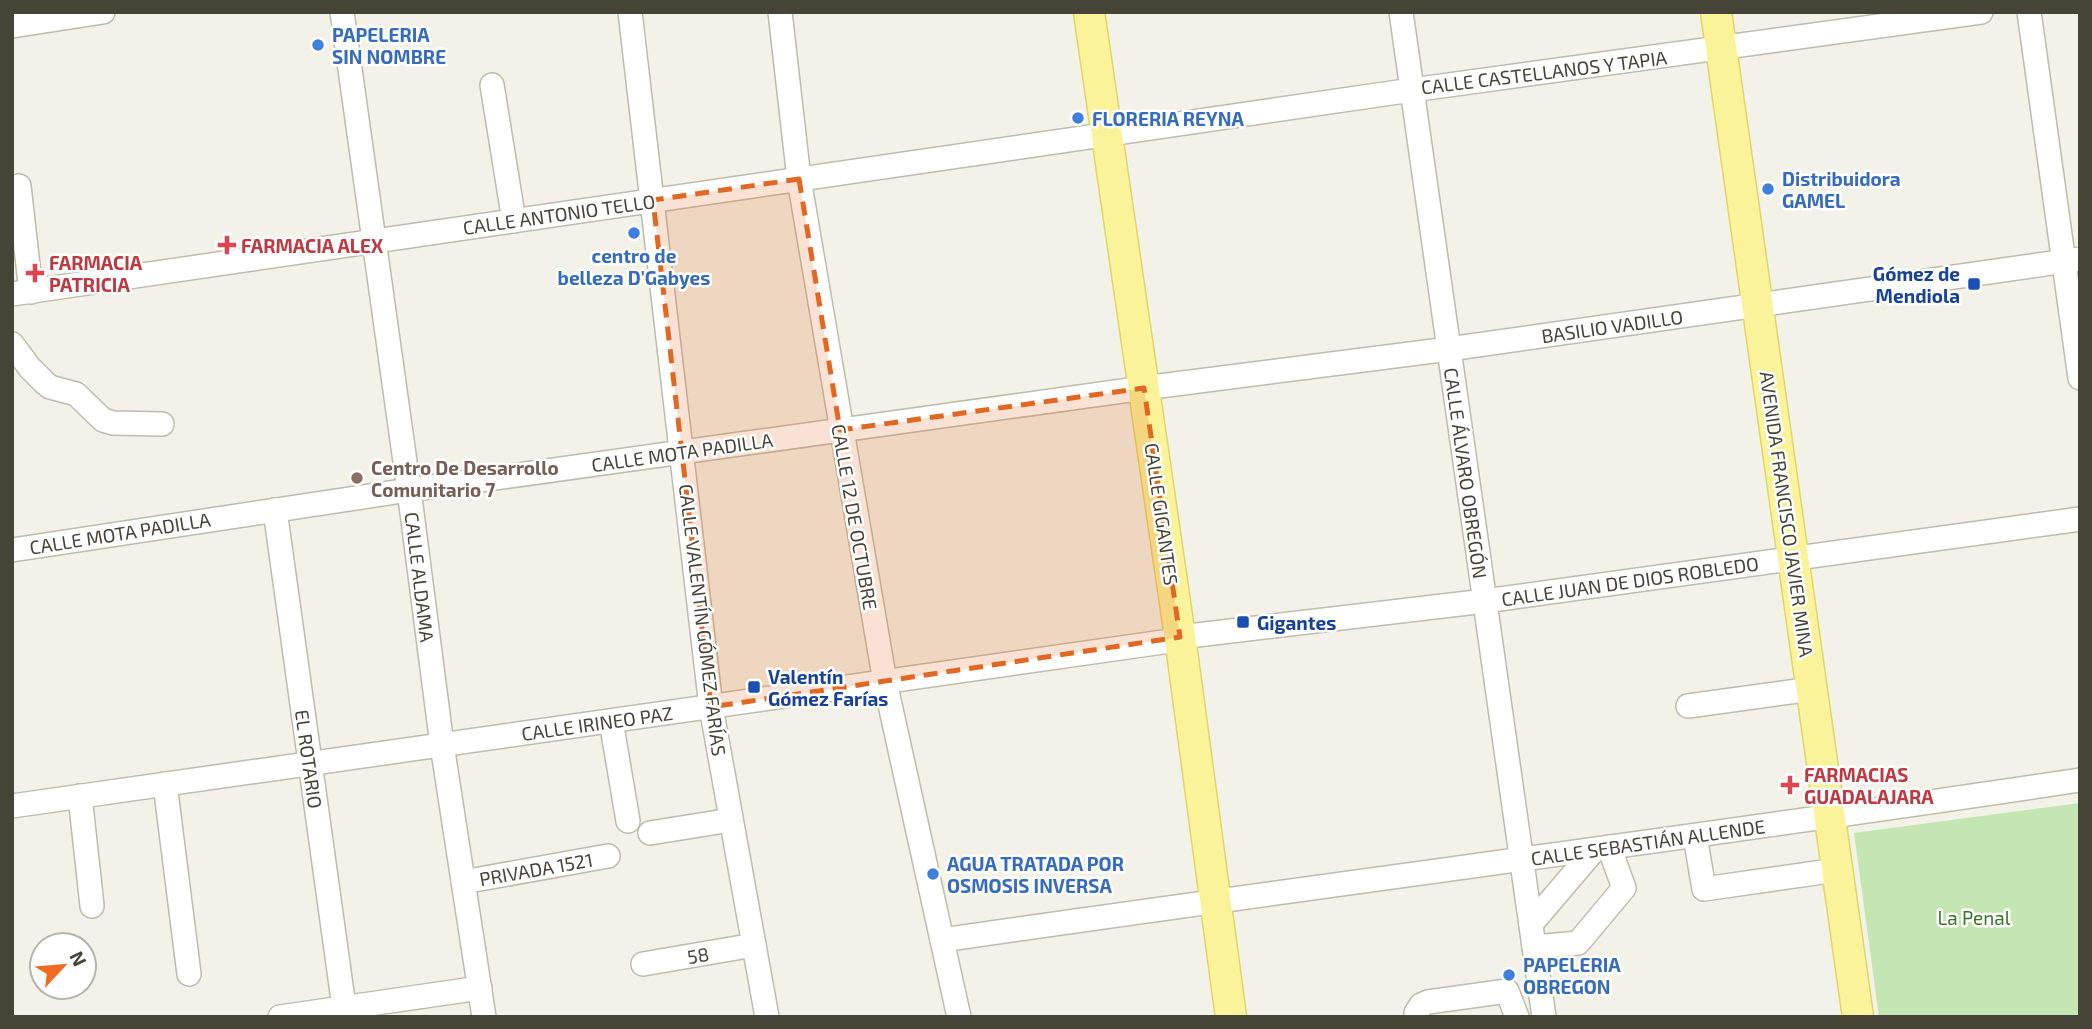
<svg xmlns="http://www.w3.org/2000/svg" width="2092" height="1029" font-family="'Exo 2',sans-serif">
	<rect width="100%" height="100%" fill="#f3f2e8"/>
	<!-- green -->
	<polygon fill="#c4e6b2" points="2080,803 2080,1017 1879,1017 1854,833"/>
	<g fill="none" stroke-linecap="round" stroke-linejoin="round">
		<defs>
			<g id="minor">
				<polyline points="342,12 409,490 442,745 484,1017"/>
				<polyline points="630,12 711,707 767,1017"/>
				<polyline points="780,12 799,179 885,682 959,1017"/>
				<polyline points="1401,12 1544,1017"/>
				<polyline points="2029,12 2080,378"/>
				<polyline points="12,26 103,12"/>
				<polyline points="492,85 514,221"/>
				<polyline points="19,186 31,292"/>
				<polyline points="12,294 1412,90 1981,12"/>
				<polyline points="12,344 30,368 45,383 50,387 76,394 103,420 113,423 162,424"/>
				<polyline points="275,510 344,1007"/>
				<polyline points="12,550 409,490 1144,388 1449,349 2080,259"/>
				<polyline points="1688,706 1812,689"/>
				<polyline points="611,721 628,821"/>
				<polyline points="165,784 189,974"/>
				<polyline points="80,796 92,906"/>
				<polyline points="12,806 1170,641 1180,637 1485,601 2080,519"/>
				<polyline points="650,833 731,820"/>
				<polyline points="1695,836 1704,889 1837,870"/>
				<polyline points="463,882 608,856"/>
				<polyline points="1531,924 1594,850"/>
				<path d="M 942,940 C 1321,885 1701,837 2080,780"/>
				<polyline points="1534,947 1578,943 1624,888 1609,847"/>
				<polyline points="643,964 754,945"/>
				<polyline points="280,1017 480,988"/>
				<polyline points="1417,1017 1416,1013 1421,1005 1428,1002 1507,991 1517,1017"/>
			</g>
			<g id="major">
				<polyline points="1089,12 1180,637 1231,1017"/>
				<polyline points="1716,12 1858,1017"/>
			</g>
		</defs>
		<!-- minor casing -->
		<use href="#minor" stroke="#bebcab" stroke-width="26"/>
		<!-- major casing -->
		<use href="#major" stroke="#e0d56a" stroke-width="33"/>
		<!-- minor -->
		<use href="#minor" stroke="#fff" stroke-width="23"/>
		<!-- major -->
		<use href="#major" stroke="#faf39a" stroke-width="30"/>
	</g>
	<!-- marked area -->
	<path fill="#e16722" fill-opacity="0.2" stroke="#e16722" stroke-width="5" stroke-dasharray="14 9" stroke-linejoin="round" d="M 799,179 L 840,430 L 1144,388 L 1180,637 L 711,707 L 653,200 Z"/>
	<!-- markers -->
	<g fill="#3f7fe0" stroke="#fff" stroke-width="2.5">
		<circle cx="318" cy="45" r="7"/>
		<circle cx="1078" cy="118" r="7"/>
		<circle cx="1768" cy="189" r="7"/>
		<circle cx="634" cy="233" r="7"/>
		<circle cx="933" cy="874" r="7"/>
		<circle cx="1509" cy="975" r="7"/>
	</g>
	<g fill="#e0444e" stroke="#fff" stroke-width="2.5">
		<path d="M223.5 234.5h7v7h7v7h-7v7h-7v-7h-7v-7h7z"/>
		<path d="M31.5 262.5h7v7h7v7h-7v7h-7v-7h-7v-7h7z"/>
		<path d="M1786.5 774.5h7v7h7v7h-7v7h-7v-7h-7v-7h7z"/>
	</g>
	<g fill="#1a4fb4" stroke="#fff" stroke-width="2.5">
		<rect x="1967" y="277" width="14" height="14" rx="3.5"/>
		<rect x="1236" y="615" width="14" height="14" rx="3.5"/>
		<rect x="747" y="680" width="14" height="14" rx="3.5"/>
	</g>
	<circle fill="#8d6e63" stroke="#fff" stroke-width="2.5" cx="357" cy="478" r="7"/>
	<g text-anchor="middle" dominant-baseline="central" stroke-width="5" stroke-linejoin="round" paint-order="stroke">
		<!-- shop labels -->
		<g font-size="19" font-weight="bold" fill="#366cbe" stroke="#fff" text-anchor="start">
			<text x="332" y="34">PAPELERIA<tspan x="332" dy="22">SIN NOMBRE</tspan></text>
			<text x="1092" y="118">FLORERIA REYNA</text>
			<text x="1782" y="178">Distribuidora<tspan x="1782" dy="22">GAMEL</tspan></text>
			<text x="634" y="255" text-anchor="middle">centro de<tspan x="634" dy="22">belleza D'Gabyes</tspan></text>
			<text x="947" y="863">AGUA TRATADA POR<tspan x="947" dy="22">OSMOSIS INVERSA</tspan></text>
			<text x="1523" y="964">PAPELERIA<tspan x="1523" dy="22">OBREGON</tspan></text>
		</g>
		<!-- street labels -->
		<g font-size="19" fill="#464437" stroke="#fff">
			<text transform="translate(1544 72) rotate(-7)">CALLE CASTELLANOS Y TAPIA</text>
			<text transform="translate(559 214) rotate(-8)">CALLE ANTONIO TELLO</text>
			<text transform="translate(1612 326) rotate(-8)">BASILIO VADILLO</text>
			<text transform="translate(682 452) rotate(-8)">CALLE MOTA PADILLA</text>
			<text transform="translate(1466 473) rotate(82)">CALLE ÁLVARO OBREGÓN</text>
			<text transform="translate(1162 514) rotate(82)">CALLE GIGANTES</text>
			<text transform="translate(1787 514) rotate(82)">AVENIDA FRANCISCO JAVIER MINA</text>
			<text transform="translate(855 517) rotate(80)">CALLE 12 DE OCTUBRE</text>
			<text transform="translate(120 533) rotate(-9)">CALLE MOTA PADILLA</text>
			<text transform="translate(420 577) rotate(83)">CALLE ALDAMA</text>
			<text transform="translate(1630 581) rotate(-8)">CALLE JUAN DE DIOS ROBLEDO</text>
			<text transform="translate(703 620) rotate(83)">CALLE VALENTÍN GÓMEZ FARÍAS</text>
			<text transform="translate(597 723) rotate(-8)">CALLE IRINEO PAZ</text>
			<text transform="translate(309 759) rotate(82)">EL ROTARIO</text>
			<text transform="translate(1648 842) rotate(-8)">CALLE SEBASTIÁN ALLENDE</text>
			<text transform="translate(536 869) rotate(-10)">PRIVADA 1521</text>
			<text transform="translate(698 955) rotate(-10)">58</text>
		</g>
		<!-- health labels -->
		<g font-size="19" font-weight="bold" fill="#be3a42" stroke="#fff" text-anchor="start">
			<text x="241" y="245">FARMACIA ALEX</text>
			<text x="49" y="262">FARMACIA<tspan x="49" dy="22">PATRICIA</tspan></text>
			<text x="1804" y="774">FARMACIAS<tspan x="1804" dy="22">GUADALAJARA</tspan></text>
		</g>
		<!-- transit labels -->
		<g font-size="19" font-weight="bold" fill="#164399" stroke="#fff" text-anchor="start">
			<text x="1960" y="273" text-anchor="end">Gómez de<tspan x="1960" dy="22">Mendiola</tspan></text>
			<text x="1257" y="622">Gigantes</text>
			<text x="768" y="676">Valentín<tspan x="768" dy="22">Gómez Farías</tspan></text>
		</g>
		<!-- education labels -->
		<g font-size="19" font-weight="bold" fill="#785e54" stroke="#fff" text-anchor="start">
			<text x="371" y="467">Centro De Desarrollo<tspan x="371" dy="22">Comunitario 7</tspan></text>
		</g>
		<!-- park labels -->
		<g font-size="19" fill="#39762c" stroke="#fff">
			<text x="1974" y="917">La Penal</text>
		</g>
	</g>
	<!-- border -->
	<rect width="2092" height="1029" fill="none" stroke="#464437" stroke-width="28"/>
	<!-- north arrow -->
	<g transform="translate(63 966) rotate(64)"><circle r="33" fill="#ffffff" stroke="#b5b4af" stroke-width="2"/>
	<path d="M0-5L12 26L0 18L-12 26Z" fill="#f26b20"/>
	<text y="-10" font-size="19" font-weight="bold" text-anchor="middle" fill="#464437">N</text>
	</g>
</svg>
